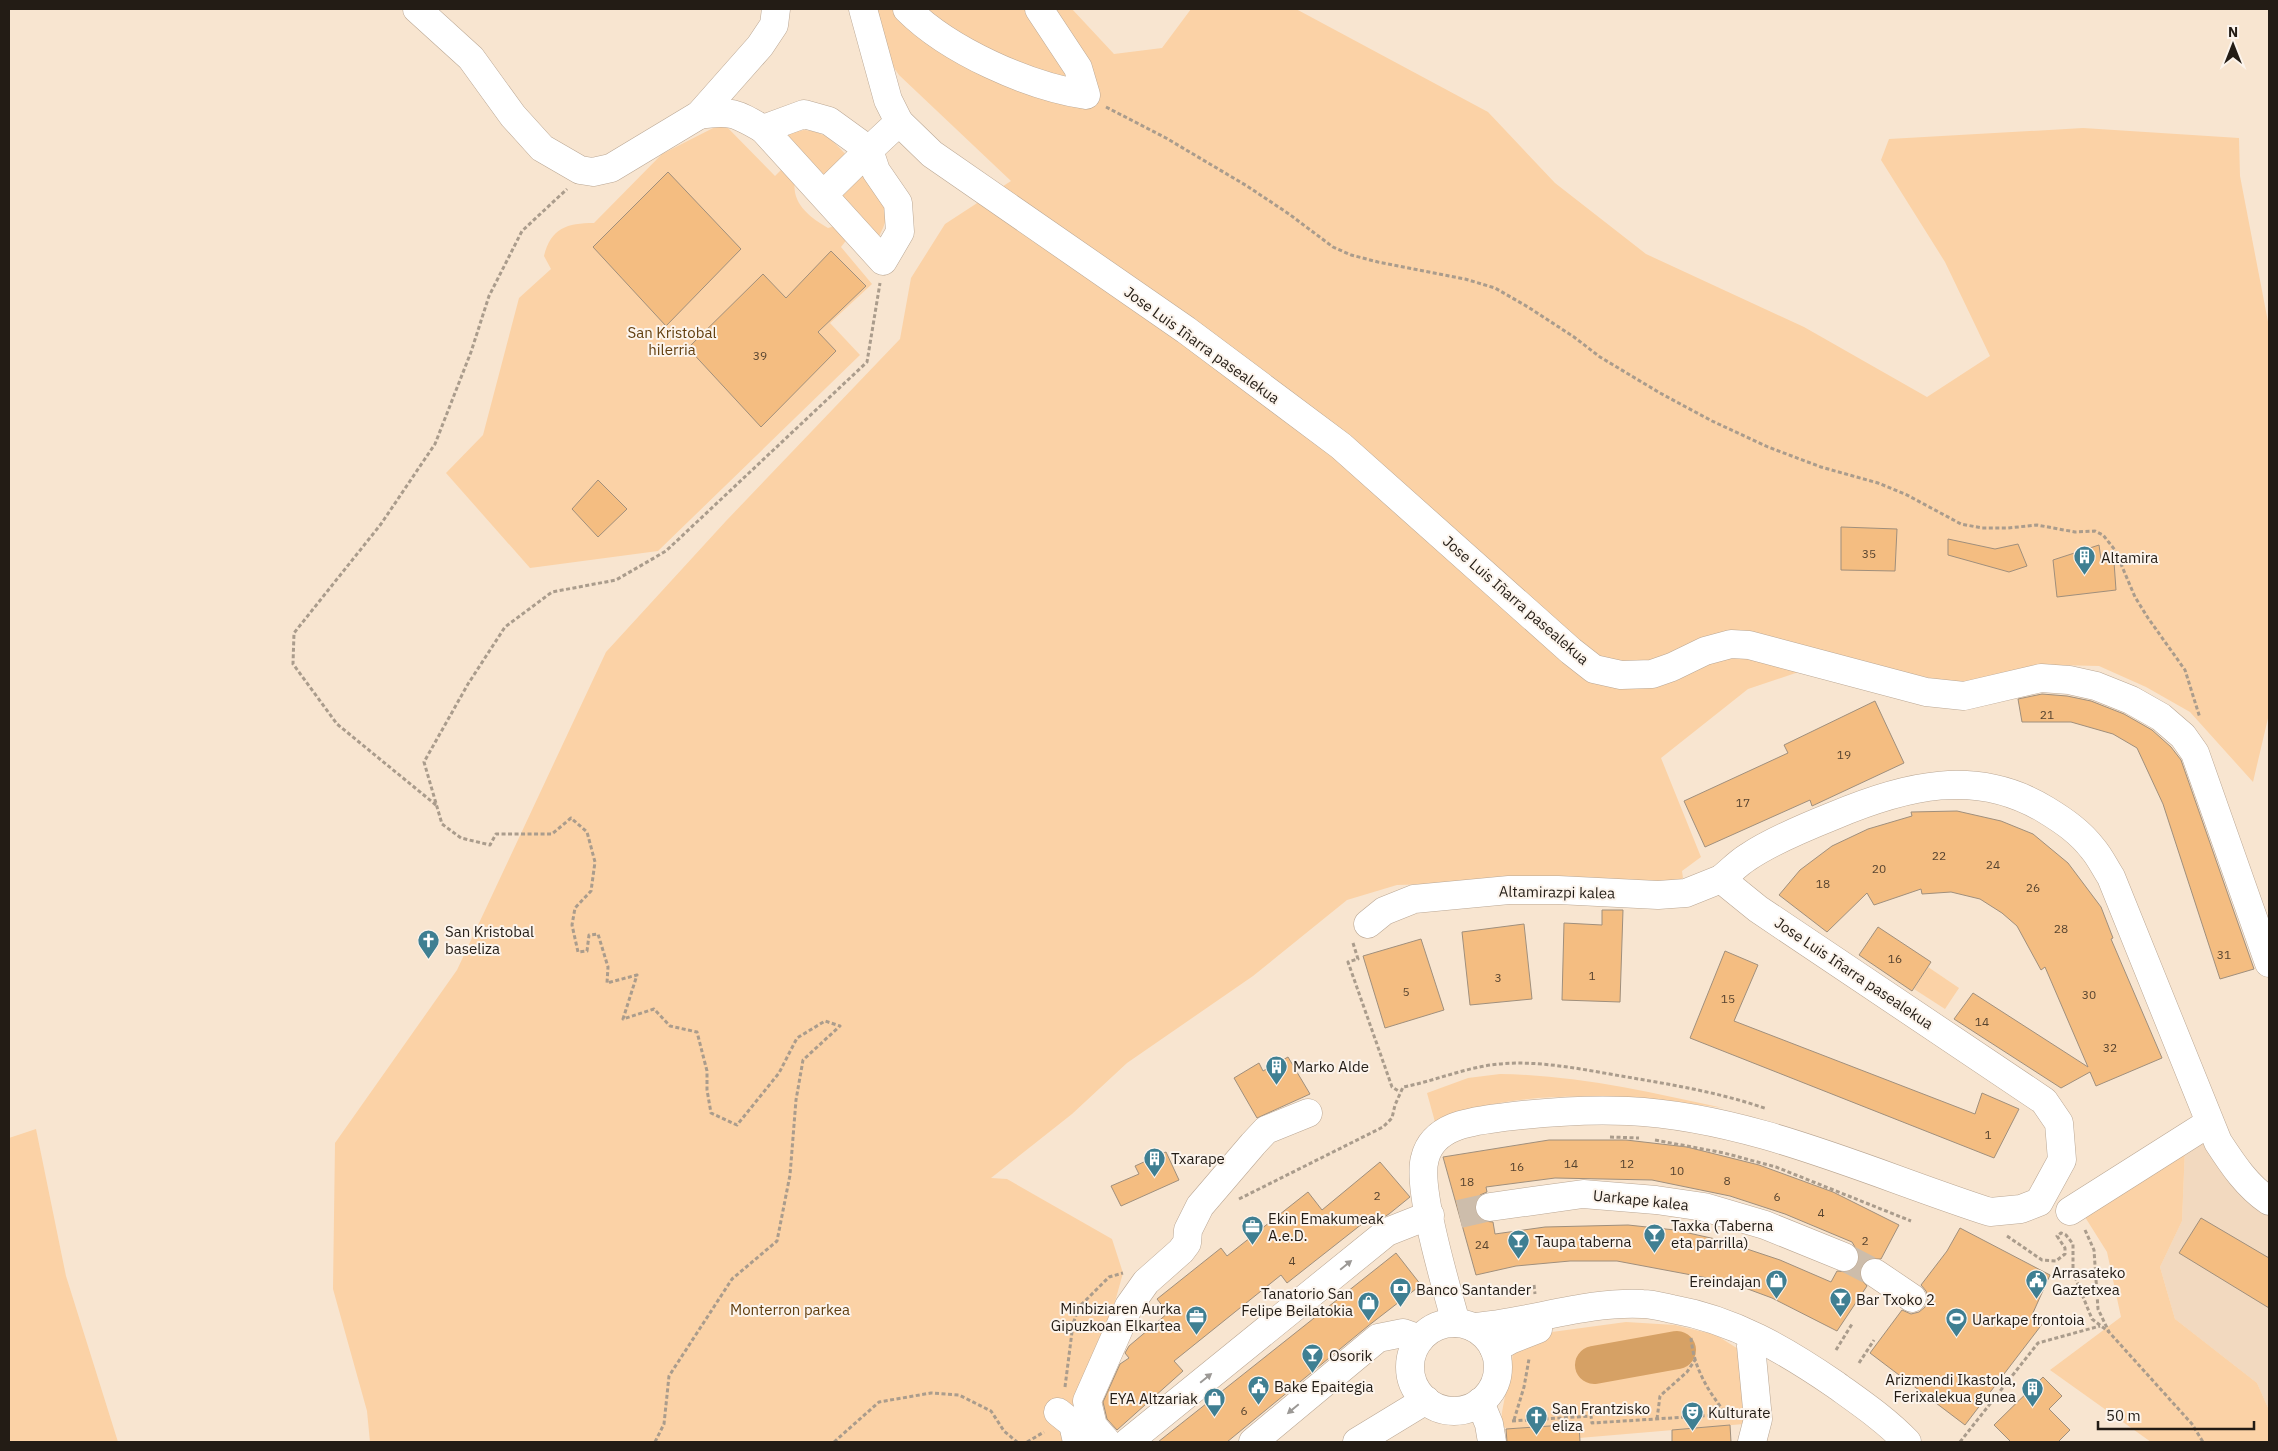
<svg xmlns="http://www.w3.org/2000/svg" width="2278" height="1451" font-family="'IBM Plex Sans',sans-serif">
	<rect width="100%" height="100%" fill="#f8e5d0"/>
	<!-- built -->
	<polygon fill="#f2d9bf" points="2208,1142 2269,1213 2269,1410 2257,1383 2175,1319 2160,1267 2182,1221 2185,1148"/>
	<!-- green -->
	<g fill="#fbd2a6">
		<polygon points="853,9 1072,9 1114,54 1162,48 1191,9 1296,9 1488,112 1555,183 1646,254 1804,327 1927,397 1990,356 1945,262 1881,160 1889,139 2083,128 2239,138 2240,176 2269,327 2269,714 2253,782 2190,712 2146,687 2099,666 2055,665 1966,686 1840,658 1748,689 1661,758 1701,857 1682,871 1683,878 1669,885 1624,879 1397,885 1347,900 1253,976 1127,1063 1072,1114 991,1178 1007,1179 1112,1239 1123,1273 1076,1442 370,1442 367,1411 333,1289 335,1143 457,970 606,652 726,521 900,339 911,278 945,224 1011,181 899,75"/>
		<path d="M 723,123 L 775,176 L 783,168 L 795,180 C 791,203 809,217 828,228 L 838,225 L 848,238 L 841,247 L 872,284 L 830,323 L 860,355 L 658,551 L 530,568 L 446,473 L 483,435 L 519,298 L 551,269 L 544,256 C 551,228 567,223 594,223 L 662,154 Z"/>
		<path d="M 804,130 C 827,132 834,142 848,157 L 823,181 L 786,137 L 793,132 Z"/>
		<path d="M 864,174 C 882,200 896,207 878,238 L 841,197 Z"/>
		<polygon points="1928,967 1959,988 1945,1009 1914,989"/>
		<path d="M 1500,1074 C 1577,1075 1648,1092 1723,1108 C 1632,1097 1521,1084 1435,1122 L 1427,1093 L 1468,1078 Z"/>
		<polygon points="36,1129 66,1276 118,1442 9,1442 9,1138"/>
		<polygon points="2185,1148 2182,1221 2160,1267 2175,1319 2257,1383 2269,1410 2269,1442 2151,1442 2050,1370 2121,1317 2107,1252 2085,1217"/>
		<polygon points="1626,1322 1675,1325 1716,1335 1743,1352 1749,1405 1743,1408 1744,1424 1579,1438 1579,1424 1508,1429 1501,1426 1502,1412 1513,1354 1520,1344 1537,1334"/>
	</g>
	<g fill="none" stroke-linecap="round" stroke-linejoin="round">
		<!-- river -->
		<polyline stroke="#d6a165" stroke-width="38" points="1594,1365 1677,1350"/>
	</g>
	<!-- building -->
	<g fill="#f4bd81" stroke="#a08f7c" fill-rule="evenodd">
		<polygon points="668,172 741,249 666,326 593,247"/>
		<polygon points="831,251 866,286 818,332 836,351 761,427 688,348 763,274 786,298"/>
		<polygon points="598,480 627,509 598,537 572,509"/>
		<polygon points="1841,527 1897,529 1895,571 1841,570"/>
		<polygon points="1948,539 1995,549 2018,544 2027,566 2009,572 1948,555"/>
		<polygon points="2099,545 2101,559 2114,562 2116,590 2057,597 2053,560"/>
		<polygon points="2042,694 2067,696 2091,701 2124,714 2152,730 2171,747 2181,760 2254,969 2220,979 2163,804 2137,748 2113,734 2071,722 2022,722 2018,699"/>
		<polygon points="1875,701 1904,763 1812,806 1810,800 1705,847 1684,801 1788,753 1784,745"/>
		<polygon points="1957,811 2001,821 2033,834 2068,863 2101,907 2113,938 2111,939 2162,1058 2096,1086 2090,1072 2061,1088 1954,1019 1973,993 2088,1067 2045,967 2041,970 2017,926 2002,913 1980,899 1951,892 1922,894 1921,889 1874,905 1867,893 1827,932 1779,895 1800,870 1832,846 1868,829 1912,816 1911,812"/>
		<polygon points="1602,910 1623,910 1620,1002 1562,1000 1564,923 1602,925"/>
		<polygon points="1524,924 1532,999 1470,1005 1462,932"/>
		<polygon points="1878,927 1931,962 1912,991 1859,955"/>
		<polygon points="1421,939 1444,1010 1385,1028 1363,956"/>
		<polygon points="1725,951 1758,965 1734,1021 1975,1114 1982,1093 2019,1109 1994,1158 1690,1038"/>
		<polygon points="1288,1057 1310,1094 1257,1118 1234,1078 1259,1063 1263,1071"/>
		<path d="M 1549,1140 L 1626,1140 L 1687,1147 L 1759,1165 L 1833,1192 L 1899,1225 L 1881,1259 L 1869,1259 L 1862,1265 L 1859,1272 L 1861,1279 L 1867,1286 L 1837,1331 L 1772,1298 L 1729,1282 L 1617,1261 L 1570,1261 L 1516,1266 L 1476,1275 L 1443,1157 ZM 1555,1178 L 1652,1180 L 1730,1196 L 1785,1214 L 1852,1242 L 1859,1254 L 1859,1262 L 1854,1269 L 1847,1272 L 1837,1271 L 1831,1282 L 1780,1260 L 1720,1240 L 1675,1230 L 1628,1225 L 1545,1227 L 1495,1234 L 1493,1222 L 1484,1221 L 1477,1216 L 1475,1210 L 1475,1202 L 1480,1195 L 1487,1192 L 1486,1187 Z"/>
		<polygon points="1166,1152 1179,1180 1121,1206 1111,1186 1139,1174 1135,1166"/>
		<polygon points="1380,1162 1410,1197 1389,1214 1371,1225 1367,1220 1287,1283 1281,1275 1174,1361 1183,1371 1117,1430 1107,1419 1103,1402 1120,1364 1129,1358 1125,1353 1129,1346 1168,1313 1157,1299 1221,1248 1227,1256 1308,1192 1322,1210"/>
		<polygon points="2201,1218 2269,1258 2269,1308 2179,1253"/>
		<polygon points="1960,1228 2050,1275 2032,1315 2043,1323 1965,1425 1870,1353 1902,1310 1911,1314 1919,1312 1925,1307 1928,1299 1926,1291 1921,1285 1947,1251"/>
		<polygon points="1396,1253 1421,1285 1368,1326 1227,1442 1158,1442"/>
		<polygon points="2043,1377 2062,1396 2049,1409 2070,1430 2058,1442 2011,1442 1994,1425"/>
		<polygon points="1579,1424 1580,1442 1507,1442 1506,1429"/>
		<polygon points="1730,1425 1731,1442 1672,1442 1672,1430"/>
	</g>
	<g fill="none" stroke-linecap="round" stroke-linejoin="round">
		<!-- minor-tunnel -->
		<g stroke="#cdbdab" stroke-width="28" stroke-dasharray="28 14" stroke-linecap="butt">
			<polyline points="1459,1214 1490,1207"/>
			<polyline points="1844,1257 1875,1273"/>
		</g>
		<defs>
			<g id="minor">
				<polyline points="417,9 471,58 513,116 542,148 580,170 593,172 611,168 699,115 760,46 774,25 776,9"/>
				<polyline points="863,9 888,100 899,122"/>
				<path d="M 907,9 C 949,51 1028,86 1086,95 L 1078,68 L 1039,9"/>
				<path d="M 699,115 C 730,110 736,113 763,129"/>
				<polyline points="824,194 869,150 876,171 898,203 900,232 883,261 763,129 804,114 829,121 869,150 899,122 932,154 1186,330 1341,446 1571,651 1594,669 1621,675 1652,674 1672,667 1705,651 1731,644 1749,645 1926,692 1964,696 2041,678 2069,680 2096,686 2131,700 2161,717 2183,736 2195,753 2269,963"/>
				<polyline points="1368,924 1384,911 1414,899 1509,890 1558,890 1658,895 1686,893 1721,879"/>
				<polyline points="1490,1207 1583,1194 1656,1200 1704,1207 1765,1225 1844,1257"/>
				<polyline points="2070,1211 2201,1128"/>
				<polyline points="1875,1273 1912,1298"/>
				<path d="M 1456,1323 C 1447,1289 1416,1188 1425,1158 C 1434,1123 1477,1121 1505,1117 C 1546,1112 1587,1109 1628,1111 C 1753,1117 1872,1174 1990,1212 L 2021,1209 L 2039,1202 L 2062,1160 L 2059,1123 L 2044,1101 L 1758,909 L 1721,879 C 1730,872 1738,863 1748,857 C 1770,842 1808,826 1833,816 C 1904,786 1976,767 2046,810 C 2064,821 2080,832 2093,849 C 2100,857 2105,868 2111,877 L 2218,1142 C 2233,1165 2247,1186 2269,1201"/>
				<circle cx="1454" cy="1367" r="44"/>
				<path d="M 1473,1327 C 1530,1323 1585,1301 1643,1304 C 1652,1304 1663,1307 1672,1309 C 1734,1320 1785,1350 1836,1385 C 1861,1403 1886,1420 1907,1442"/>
				<polyline points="1751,1346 1758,1419 1752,1442"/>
				<polyline points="1494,1349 1510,1340 1538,1329"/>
				<polyline points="1480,1402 1489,1424 1492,1442"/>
				<polyline points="1058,1412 1073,1424 1077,1442"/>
				<polyline points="1107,1442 1093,1426 1087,1401 1129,1306 1146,1282 1181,1251 1187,1243 1188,1230 1200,1206 1253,1144 1266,1130 1308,1113"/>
				<polyline points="1128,1442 1387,1232 1430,1215"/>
				<polyline points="1253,1442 1378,1338 1403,1333 1420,1339"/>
				<polyline points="1357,1442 1426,1400"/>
			</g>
		</defs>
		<!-- minor casing -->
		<use href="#minor" stroke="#baa794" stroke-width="29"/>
		<!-- path -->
		<g stroke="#aa9c8c" stroke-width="3" stroke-dasharray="4 2.5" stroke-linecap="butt">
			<polyline points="1106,107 1166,138 1247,186 1289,214 1333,247 1351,255 1378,262 1465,279 1495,288 1528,307 1574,337 1600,357 1660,393 1712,421 1768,447 1821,467 1878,483 1907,495 1961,524 1982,528 2008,528 2037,525 2075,532 2095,531 2103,535 2115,550 2135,597 2148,618 2185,670 2200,718"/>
			<polyline points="436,805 337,724 293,664 294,633 381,524 435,444 471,352 489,296 522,231 567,189"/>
			<polyline points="1353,943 1358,959 1348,962 1392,1087 1400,1092"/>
			<polyline points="1610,1137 1639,1138"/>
			<polyline points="1655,1140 1724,1153 1776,1167 1911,1221"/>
			<path d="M 1239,1199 L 1383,1127 L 1392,1118 L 1395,1105 L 1403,1087 C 1435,1081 1466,1067 1499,1064 C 1541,1060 1585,1070 1627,1077 C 1674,1085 1722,1093 1767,1109"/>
			<polyline points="2085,1230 2094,1250 2098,1309 2109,1332 2192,1424 2203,1442"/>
			<polyline points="2007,1236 2042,1260 2056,1261 2065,1254 2065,1248 2057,1236 2061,1233 2066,1235 2073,1244 2073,1272 2092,1319 2109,1332"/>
			<polyline points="1534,1285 1535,1294"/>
			<path d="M 1691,1338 C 1694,1369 1708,1391 1727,1415"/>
			<polyline points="1836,1350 1852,1324"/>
			<polyline points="1859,1363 1874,1340"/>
			<polyline points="1065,1387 1073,1324 1079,1307 1109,1277 1123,1273"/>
			<polyline points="1657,1419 1660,1396 1687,1372 1695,1360"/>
			<polyline points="1514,1420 1524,1387 1529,1359"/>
			<polyline points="1512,1421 1591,1416 1592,1423 1734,1414"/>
			<polyline points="655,1442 664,1424 669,1376 732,1279 777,1241 790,1175 796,1100 803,1060 840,1026 825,1021 797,1038 779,1073 737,1125 711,1113 707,1090 707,1071 697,1032 670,1026 654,1009 623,1019 637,975 607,983 608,967 598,934 589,935 587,951 578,952 572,925 575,908 591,891 595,862 587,832 571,818 552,834 496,834 490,845 461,838 442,824 424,762 468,684 505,627 552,592 616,580 666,551 867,362 880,283"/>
			<polyline points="834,1442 879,1402 931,1393 959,1395 991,1411 1004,1431 1017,1442"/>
			<polyline points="1027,1442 1044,1432"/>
			<polyline points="1960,1442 2038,1343 2100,1326"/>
		</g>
		<!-- minor -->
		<use href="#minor" stroke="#fff" stroke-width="28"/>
	</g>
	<!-- one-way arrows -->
	<defs><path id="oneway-solid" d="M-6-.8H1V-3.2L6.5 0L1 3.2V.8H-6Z" transform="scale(1.25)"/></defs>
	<g fill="#9c9996">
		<use href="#oneway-solid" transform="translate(1346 1265) rotate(-39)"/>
		<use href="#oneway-solid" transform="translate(1206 1378) rotate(-39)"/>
		<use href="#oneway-solid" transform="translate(1293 1409) rotate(140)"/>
	</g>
	<!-- icons -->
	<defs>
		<symbol id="building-pin" viewBox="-11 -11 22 30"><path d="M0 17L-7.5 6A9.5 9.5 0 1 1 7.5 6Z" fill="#3f7f92" stroke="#fcf4ec"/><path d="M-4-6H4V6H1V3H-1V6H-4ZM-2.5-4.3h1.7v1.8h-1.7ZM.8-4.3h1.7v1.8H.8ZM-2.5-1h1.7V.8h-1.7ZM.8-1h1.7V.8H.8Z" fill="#fff"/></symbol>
		<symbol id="church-pin" viewBox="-11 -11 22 30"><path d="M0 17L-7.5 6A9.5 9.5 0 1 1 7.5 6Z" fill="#3f7f92" stroke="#fcf4ec"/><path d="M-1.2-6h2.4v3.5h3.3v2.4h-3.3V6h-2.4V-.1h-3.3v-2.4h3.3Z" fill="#fff"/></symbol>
		<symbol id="office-pin" viewBox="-11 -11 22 30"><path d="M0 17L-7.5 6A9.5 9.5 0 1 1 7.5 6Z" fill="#3f7f92" stroke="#fcf4ec"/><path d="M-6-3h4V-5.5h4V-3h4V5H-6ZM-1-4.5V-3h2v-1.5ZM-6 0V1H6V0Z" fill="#fff"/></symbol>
		<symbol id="bar-pin" viewBox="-11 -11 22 30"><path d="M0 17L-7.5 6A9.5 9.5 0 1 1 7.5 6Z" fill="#3f7f92" stroke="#fcf4ec"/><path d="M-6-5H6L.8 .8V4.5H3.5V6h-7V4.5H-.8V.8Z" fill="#fff"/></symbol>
		<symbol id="shop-pin" viewBox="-11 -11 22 30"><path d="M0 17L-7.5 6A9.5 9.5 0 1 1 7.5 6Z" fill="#3f7f92" stroke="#fcf4ec"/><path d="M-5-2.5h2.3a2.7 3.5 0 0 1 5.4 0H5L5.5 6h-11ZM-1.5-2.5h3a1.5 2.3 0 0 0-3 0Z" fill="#fff"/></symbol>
		<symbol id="civic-pin" viewBox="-11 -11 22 30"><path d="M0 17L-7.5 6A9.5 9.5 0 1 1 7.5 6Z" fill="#3f7f92" stroke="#fcf4ec"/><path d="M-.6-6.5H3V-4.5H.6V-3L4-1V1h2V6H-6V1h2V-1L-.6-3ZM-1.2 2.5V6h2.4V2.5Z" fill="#fff"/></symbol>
		<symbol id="bank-pin" viewBox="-11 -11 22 30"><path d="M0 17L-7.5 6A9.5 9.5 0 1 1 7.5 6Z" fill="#3f7f92" stroke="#fcf4ec"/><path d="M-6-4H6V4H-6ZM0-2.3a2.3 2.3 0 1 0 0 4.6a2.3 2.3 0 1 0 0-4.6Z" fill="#fff"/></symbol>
		<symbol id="stadium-pin" viewBox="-11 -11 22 30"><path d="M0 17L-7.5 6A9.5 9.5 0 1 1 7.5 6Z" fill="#3f7f92" stroke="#fcf4ec"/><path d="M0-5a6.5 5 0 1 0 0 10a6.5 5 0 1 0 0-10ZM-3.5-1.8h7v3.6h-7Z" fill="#fff"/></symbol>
		<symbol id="theatre-pin" viewBox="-11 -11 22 30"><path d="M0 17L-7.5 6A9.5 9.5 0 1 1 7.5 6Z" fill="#3f7f92" stroke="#fcf4ec"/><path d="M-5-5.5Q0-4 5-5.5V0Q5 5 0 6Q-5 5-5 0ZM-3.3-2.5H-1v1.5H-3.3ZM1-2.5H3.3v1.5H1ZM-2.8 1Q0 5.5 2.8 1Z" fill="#fff"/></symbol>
	</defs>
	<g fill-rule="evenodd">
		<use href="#building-pin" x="2072" y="544" width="25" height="34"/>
		<use href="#church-pin" x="416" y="928" width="25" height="34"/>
		<use href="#building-pin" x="1264" y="1054" width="25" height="34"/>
		<use href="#building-pin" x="1142" y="1146" width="25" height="34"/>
		<use href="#office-pin" x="1240" y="1214" width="25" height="34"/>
		<use href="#bar-pin" x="1642" y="1222" width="25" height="34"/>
		<use href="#bar-pin" x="1506" y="1228" width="25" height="34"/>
		<use href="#shop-pin" x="1764" y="1268" width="25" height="34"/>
		<use href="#civic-pin" x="2024" y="1268" width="25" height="34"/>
		<use href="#bank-pin" x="1388" y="1276" width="25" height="34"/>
		<use href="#bar-pin" x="1828" y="1286" width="25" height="34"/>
		<use href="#shop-pin" x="1356" y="1290" width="25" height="34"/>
		<use href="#office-pin" x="1184" y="1304" width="25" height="34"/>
		<use href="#stadium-pin" x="1944" y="1306" width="25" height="34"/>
		<use href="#bar-pin" x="1300" y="1342" width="25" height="34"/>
		<use href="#civic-pin" x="1246" y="1374" width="25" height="34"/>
		<use href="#building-pin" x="2020" y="1376" width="25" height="34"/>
		<use href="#shop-pin" x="1202" y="1386" width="25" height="34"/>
		<use href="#theatre-pin" x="1680" y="1400" width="25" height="34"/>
		<use href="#church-pin" x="1524" y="1404" width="25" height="34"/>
	</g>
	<g text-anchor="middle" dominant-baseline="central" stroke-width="4" stroke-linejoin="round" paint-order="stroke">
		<!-- number labels -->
		<g font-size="12" fill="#574430">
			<text x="760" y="355">39</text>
			<text x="1869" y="553">35</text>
			<text x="2047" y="714">21</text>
			<text x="1844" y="754">19</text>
			<text x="1743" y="802">17</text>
			<text x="1939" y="855">22</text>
			<text x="1993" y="864">24</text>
			<text x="1879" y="868">20</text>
			<text x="1823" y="883">18</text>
			<text x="2033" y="887">26</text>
			<text x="2061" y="928">28</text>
			<text x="2224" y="954">31</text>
			<text x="1895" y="958">16</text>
			<text x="1592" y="975">1</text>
			<text x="1498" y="977">3</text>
			<text x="1406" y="991">5</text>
			<text x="2089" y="994">30</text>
			<text x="1728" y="998">15</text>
			<text x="1982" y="1021">14</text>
			<text x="2110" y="1047">32</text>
			<text x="1988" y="1134">1</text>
			<text x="1571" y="1163">14</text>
			<text x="1627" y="1163">12</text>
			<text x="1517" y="1166">16</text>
			<text x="1677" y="1170">10</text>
			<text x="1727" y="1180">8</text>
			<text x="1467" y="1181">18</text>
			<text x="1377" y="1195">2</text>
			<text x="1777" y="1196">6</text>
			<text x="1821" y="1212">4</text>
			<text x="1865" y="1240">2</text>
			<text x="1482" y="1244">24</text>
			<text x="1292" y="1260">4</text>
			<text x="1244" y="1410">6</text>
		</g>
		<!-- park labels -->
		<g font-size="15" fill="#613e0e" stroke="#fcf4ec">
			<text x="672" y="332">San Kristobal<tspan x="672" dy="17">hilerria</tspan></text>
			<text x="790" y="1309">Monterron parkea</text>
		</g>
		<!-- street labels -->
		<g font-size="15" fill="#231c15" stroke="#fcf4ec">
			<text transform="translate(1202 345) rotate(36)">Jose Luis Iñarra pasealekua</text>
			<text transform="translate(1516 600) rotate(41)">Jose Luis Iñarra pasealekua</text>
			<text transform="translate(1557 892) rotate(1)">Altamirazpi kalea</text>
			<text transform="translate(1854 973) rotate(34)">Jose Luis Iñarra pasealekua</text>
			<text transform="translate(1641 1200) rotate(6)">Uarkape kalea</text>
		</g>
		<!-- poi labels -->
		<g font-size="15" fill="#231c15" stroke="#fcf4ec" text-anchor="start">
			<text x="2101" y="557">Altamira</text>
			<text x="445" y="931">San Kristobal<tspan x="445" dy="17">baseliza</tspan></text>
			<text x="1293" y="1066">Marko Alde</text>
			<text x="1171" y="1158">Txarape</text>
			<text x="1268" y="1218">Ekin Emakumeak<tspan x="1268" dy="17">A.e.D.</tspan></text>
			<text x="1671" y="1225">Taxka (Taberna<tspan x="1671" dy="17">eta parrilla)</tspan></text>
			<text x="1535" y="1241">Taupa taberna</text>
			<text x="2052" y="1272">Arrasateko<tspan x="2052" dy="17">Gaztetxea</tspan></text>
			<text x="1761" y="1281" text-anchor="end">Ereindajan</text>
			<text x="1416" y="1289">Banco Santander</text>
			<text x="1353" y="1293" text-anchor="end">Tanatorio San<tspan x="1353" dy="17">Felipe Beilatokia</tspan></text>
			<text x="1856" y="1299">Bar Txoko 2</text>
			<text x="1181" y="1308" text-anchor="end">Minbiziaren Aurka<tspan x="1181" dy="17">Gipuzkoan Elkartea</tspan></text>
			<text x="1972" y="1319">Uarkape frontoia</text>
			<text x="1329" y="1355">Osorik</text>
			<text x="2016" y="1379" text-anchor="end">Arizmendi Ikastola,<tspan x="2016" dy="17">Ferixalekua gunea</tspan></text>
			<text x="1274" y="1386">Bake Epaitegia</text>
			<text x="1198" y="1398" text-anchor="end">EYA Altzariak</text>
			<text x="1552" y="1408">San Frantzisko<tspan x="1552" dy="17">eliza</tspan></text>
			<text x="1708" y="1412">Kulturate</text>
		</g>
	</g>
	<!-- border -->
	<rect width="2278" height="1451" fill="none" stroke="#231c15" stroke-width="20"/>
	<!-- north arrow -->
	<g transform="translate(2233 45)" stroke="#fcf4ec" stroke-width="4" paint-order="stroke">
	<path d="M0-4L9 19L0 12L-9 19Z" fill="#231c15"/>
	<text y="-8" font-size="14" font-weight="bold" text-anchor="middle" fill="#231c15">N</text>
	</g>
	<!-- scale -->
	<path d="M2098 1421v8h156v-8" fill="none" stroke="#231c15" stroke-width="2.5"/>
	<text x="2106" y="1421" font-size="15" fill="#231c15" stroke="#fcf4ec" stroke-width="4" paint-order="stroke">50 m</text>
</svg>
